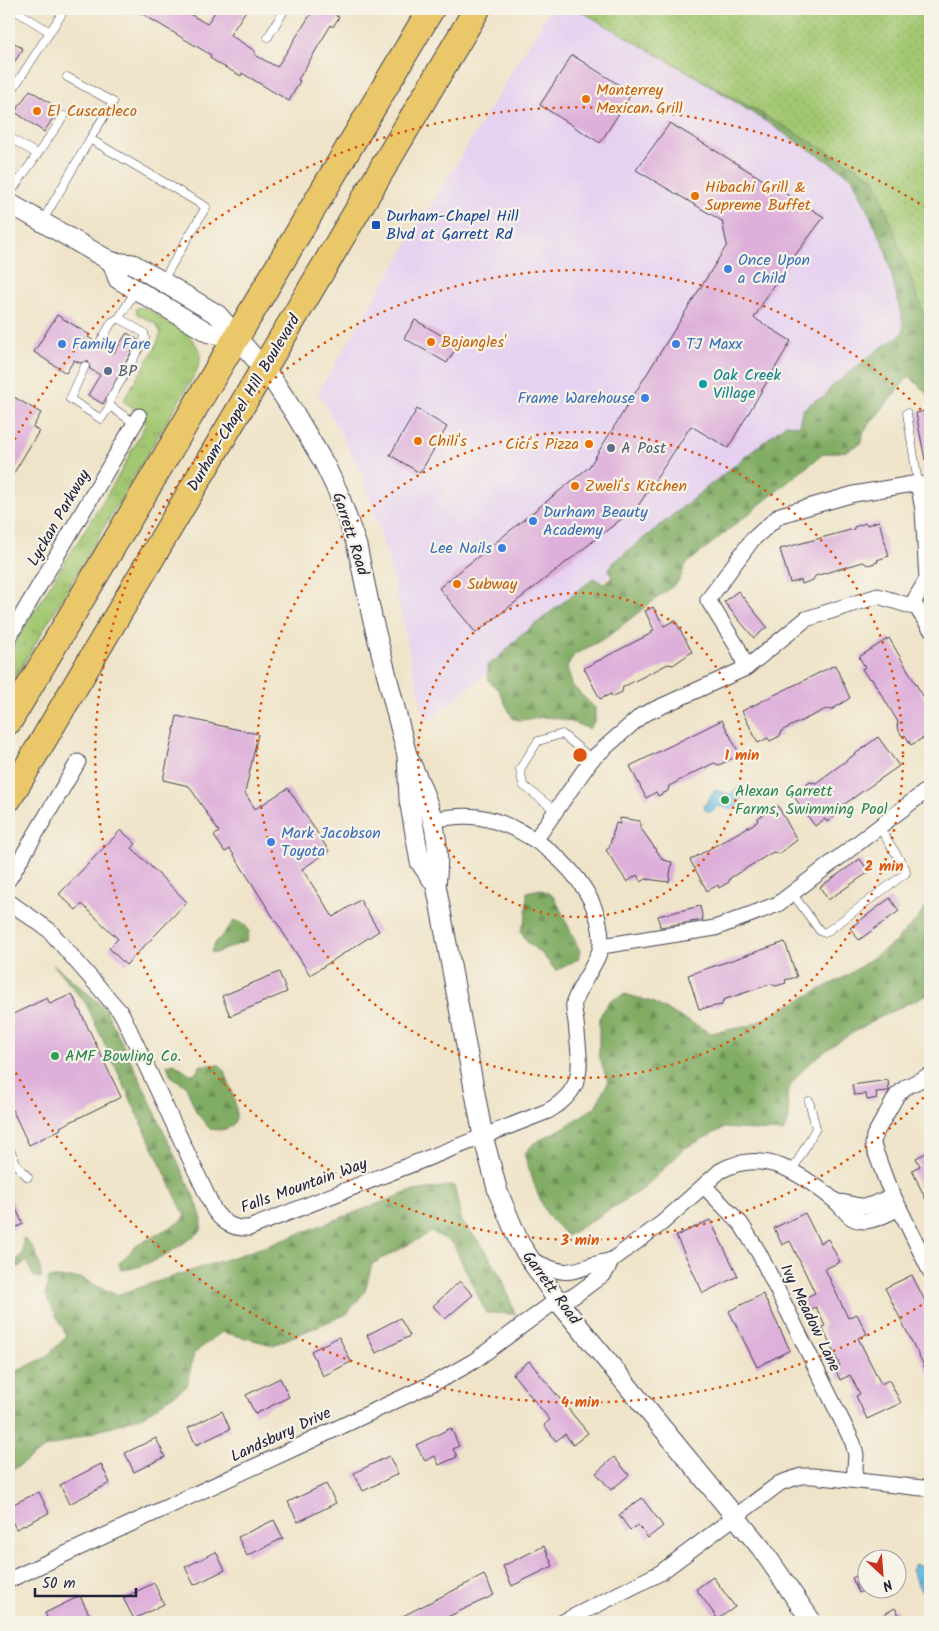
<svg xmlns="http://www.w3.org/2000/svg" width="939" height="1631" font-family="Kalam,sans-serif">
	<defs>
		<pattern id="grass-tufts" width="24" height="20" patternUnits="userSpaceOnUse" patternTransform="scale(1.25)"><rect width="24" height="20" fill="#a2c771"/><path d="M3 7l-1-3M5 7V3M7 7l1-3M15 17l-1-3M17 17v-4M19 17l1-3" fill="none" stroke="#8bab63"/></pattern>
		<pattern id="forest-firs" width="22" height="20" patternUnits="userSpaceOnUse" patternTransform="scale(1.25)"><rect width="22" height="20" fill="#81ac63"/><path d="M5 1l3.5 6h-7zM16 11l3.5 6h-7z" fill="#698c53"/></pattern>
		<pattern id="park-dots" width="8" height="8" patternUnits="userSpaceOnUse" patternTransform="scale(1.25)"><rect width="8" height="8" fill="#a2c771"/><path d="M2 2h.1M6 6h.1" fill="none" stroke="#8bab63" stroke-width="1.8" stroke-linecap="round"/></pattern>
		<pattern id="water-ripples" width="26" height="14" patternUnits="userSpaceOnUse" patternTransform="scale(1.25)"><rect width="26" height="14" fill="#69bce5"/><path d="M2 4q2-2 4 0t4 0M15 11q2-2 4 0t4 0" fill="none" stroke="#5ba1c5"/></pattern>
	</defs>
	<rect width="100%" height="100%" fill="#f7f3e8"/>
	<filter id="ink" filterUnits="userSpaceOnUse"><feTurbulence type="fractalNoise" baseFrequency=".02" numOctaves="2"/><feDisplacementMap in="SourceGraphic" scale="10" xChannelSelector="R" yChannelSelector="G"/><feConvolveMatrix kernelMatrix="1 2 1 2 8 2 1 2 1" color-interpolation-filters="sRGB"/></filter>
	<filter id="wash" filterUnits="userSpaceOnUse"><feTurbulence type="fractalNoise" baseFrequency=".0096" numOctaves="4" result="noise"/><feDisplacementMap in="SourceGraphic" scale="20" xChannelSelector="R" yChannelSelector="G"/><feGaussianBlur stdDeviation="1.12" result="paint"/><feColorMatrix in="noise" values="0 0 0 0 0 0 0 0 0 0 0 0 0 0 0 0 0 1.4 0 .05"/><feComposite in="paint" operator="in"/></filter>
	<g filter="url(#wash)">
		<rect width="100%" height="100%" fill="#efe4c9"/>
		<!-- built -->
		<polygon fill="#e6d2f0" points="550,9 577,9 875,178 926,320 428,721 423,713 389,563 363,475 318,392"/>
		<!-- grass -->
		<path fill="url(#grass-tufts)" stroke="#627456" d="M 143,307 C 161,317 196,332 200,355 C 201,362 197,369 195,374 L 9,688 L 9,652 L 119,475 L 145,425 L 145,416 L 123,401 L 154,350 L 161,333 L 156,324 L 137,314 L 136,308 Z"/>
		<!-- forest -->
		<g fill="url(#forest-firs)" stroke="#52674f">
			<path d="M 930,9 L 930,397 L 909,376 L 864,431 L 860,444 L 846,451 L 823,454 L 686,564 L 679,581 L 607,637 L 574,655 L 567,667 L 573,686 L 595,708 L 595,720 L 589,729 C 573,722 555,715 537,718 C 528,719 523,721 513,719 L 499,691 L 489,681 L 487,665 L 498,658 L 520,636 L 594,578 L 604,584 L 612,577 L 608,571 L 613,563 L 786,424 L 799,426 L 802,410 L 816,400 L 825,397 L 829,389 L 879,349 L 903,333 L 903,322 L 885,248 L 852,177 L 622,29 Z"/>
			<polygon points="540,889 554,896 580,951 578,959 556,971 542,954 528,943 521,931 526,917 527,892"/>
			<path d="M 930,901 L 930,994 C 894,1008 803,1054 788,1091 C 785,1099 790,1109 789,1118 C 789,1122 785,1127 783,1132 L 724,1128 L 685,1148 L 644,1188 L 567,1236 L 548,1216 L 538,1195 L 524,1154 L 534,1143 L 565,1127 L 595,1107 L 608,1082 L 599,1057 L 599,1018 L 609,1001 L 625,994 L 652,1002 L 711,1033 L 749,1026 L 848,975 L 894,943 L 919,917 Z"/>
			<polygon points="235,920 245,925 249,932 247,941 215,953 211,952 213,946"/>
			<path d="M 53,964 L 104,1007 L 139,1077 L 198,1206 L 202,1220 L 201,1231 C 178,1247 150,1268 121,1270 L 119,1263 L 136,1246 L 183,1220 L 185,1216 L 86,1004 Z"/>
			<path d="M 174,1063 L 190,1074 L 196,1073 L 201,1065 L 220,1065 L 223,1068 C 231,1089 254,1137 210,1129 L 196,1112 L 186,1086 L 171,1076 L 167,1065 Z"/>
			<polygon points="454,1185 462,1222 482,1245 502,1278 515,1314 486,1313 453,1243 432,1232 372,1264 365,1291 347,1314 273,1345 222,1332 194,1353 187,1386 143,1416 46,1448 9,1472 9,1375 46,1357 67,1336 45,1294 49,1278 81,1278 116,1295 270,1245 408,1192"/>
			<path d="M 23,1238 C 35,1246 42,1264 41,1278 L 34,1277 L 26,1261 L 10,1274 L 11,1267 L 23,1253 Z"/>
		</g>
		<!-- park -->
		<polygon fill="url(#park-dots)" stroke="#627456" points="577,9 930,9 930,317 926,320 875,178"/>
		<!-- water -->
		<g fill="url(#water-ripples)" stroke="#466f90">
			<polygon points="740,786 746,791 745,796 740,799 737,807 733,810 718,806 710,812 705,810 704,806 715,790 730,794"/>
			<polygon points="915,1565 921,1566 930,1585 927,1591 921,1591 911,1570"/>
		</g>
		<g id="blocks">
			<!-- building -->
			<g fill="#ddafda">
				<polygon points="134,9 181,9 207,24 217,9 247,9 230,35 255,51 255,55 277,67 314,9 340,9 336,16 339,17 333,27 331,25 298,80 300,81 289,101 242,73 241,76 219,64 210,58 211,55"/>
				<polygon points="9,39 23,49 9,70"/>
				<polygon points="572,55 632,93 600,143 540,105"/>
				<polygon points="30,90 59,109 44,132 15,112"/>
				<polygon points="670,123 824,217 777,279 754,318 791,341 728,448 691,426 638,506 476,633 439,588 589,467 727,245 722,221 636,170"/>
				<polygon points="57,315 90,335 88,337 94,341 94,346 97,349 104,347 114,353 127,333 138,340 103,404 88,395 100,375 90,369 88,361 80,363 74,360 66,373 34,352"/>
				<polygon points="415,320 458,345 447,363 404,338"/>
				<polygon points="9,394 41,413 33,427 39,431 9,481"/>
				<polygon points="417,409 447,427 420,473 390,455"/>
				<polygon points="930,410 930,460 925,460 916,413"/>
				<polygon points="879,521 889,556 877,560 878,562 868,565 863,562 815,576 813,580 802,584 801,580 790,583 780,549 854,529 854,527 866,523 867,525"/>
				<polygon points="738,591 767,627 754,638 724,602"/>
				<polygon points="653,607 664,626 675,620 692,652 673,665 668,664 623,687 622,692 612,697 611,694 600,699 584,668 652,633 651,631 654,630 645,611"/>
				<polygon points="889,638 930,708 930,734 911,745 905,735 902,736 897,727 898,722 872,679 868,678 862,669 865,667 859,657"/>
				<polygon points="835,665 850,698 831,710 826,709 781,731 780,736 770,741 768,738 758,743 742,711"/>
				<polygon points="177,716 258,734 245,793 255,809 288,788 329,851 302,869 333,917 360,900 379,931 310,975 230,849 225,852 214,836 219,832 189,786 163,780"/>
				<polygon points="722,720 740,755 719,765 714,763 688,776 669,786 668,791 658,796 656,792 646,798 630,766"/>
				<polygon points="878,737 899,766 836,810 836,815 827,822 825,819 815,826 793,795 810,782 816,783"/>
				<polygon points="778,806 797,840 779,854 773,852 730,878 729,882 719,888 718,885 707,891 690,860 757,822 758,818"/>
				<polygon points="620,818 640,821 640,827 663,860 672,862 669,882 646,879 641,882 637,875 627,882 606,850 609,848 616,823 620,824"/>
				<polygon points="121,830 136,844 132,848 187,902 126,965 109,948 118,939 82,904 76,910 59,894"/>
				<polygon points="860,859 869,872 828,900 820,887"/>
				<polygon points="890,898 899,911 859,940 850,928"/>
				<polygon points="700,906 703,920 660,927 658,916"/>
				<polygon points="785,942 797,977 785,980 786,983 776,986 771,984 723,1000 722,1005 699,1009 688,975"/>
				<polygon points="279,972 287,992 230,1016 222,996"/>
				<polygon points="72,994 121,1097 60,1127 61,1129 29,1145 9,1103 9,1016 47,998 50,1004"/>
				<polygon points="888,1080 889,1091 876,1092 877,1098 867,1100 866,1094 854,1095 852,1085"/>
				<polygon points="930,1151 930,1209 912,1170 920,1166 916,1158"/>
				<polygon points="9,1194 23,1224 9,1231"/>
				<polygon points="805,1213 820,1243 828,1239 840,1262 825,1269 848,1318 857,1314 867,1334 858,1338 881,1384 889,1380 901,1403 867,1419 856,1396 860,1394 850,1375 840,1380 835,1368 840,1366 822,1327 825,1326 816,1307 806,1312 800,1300 815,1293 790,1241 782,1245 774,1228"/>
				<polygon points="710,1220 738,1276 703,1293 676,1236"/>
				<polygon points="912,1275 930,1311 930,1378 885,1288"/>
				<polygon points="460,1281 473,1295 445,1319 433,1306"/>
				<polygon points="763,1294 790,1350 757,1367 729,1311"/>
				<polygon points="400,1318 410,1336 376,1353 367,1335"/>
				<polygon points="339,1337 351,1362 323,1376 311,1351"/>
				<polygon points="529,1361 588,1433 573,1445 565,1434 556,1441 544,1425 550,1420 513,1374"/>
				<polygon points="280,1378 289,1397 255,1414 246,1395"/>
				<polygon points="222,1411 230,1429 196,1445 188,1428"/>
				<polygon points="451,1428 459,1446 453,1449 457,1457 439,1465 435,1456 425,1461 416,1445"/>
				<polygon points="156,1438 165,1457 134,1472 125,1453"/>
				<polygon points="389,1456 398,1474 363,1491 354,1473"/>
				<polygon points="614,1457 629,1475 611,1490 596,1473"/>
				<polygon points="101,1464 110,1483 69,1504 60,1485"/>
				<polygon points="326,1484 336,1503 298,1522 288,1502"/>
				<polygon points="39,1492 49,1513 16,1529 9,1515 9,1506"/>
				<polygon points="642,1498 663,1526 648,1538 638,1525 630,1530 619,1515"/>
				<polygon points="274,1520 283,1538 247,1556 238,1537"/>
				<polygon points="544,1546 553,1566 512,1586 503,1566"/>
				<polygon points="216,1552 225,1570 194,1585 185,1567"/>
				<polygon points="866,1571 866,1589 859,1593 852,1578"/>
				<polygon points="484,1575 494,1595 437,1622 391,1622"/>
				<polygon points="713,1577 735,1607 718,1619 696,1589"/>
				<polygon points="154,1583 164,1604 134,1619 123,1598"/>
				<polygon points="80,1596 93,1622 49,1622 45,1613"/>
				<polygon points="895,1608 903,1622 870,1622"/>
			</g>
		</g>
	</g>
	<g filter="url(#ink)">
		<use href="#blocks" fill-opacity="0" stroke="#413f50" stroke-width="1"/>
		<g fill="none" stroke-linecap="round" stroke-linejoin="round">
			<defs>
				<g id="service">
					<polyline points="13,9 50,32"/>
					<polyline points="268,37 285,9"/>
					<polyline points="67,77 113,102 90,139"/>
					<polyline points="9,95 65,9"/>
					<polyline points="9,143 12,139 37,154"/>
					<polyline points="9,195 64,116"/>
					<polyline points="42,222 90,139 206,207 163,280"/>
					<polyline points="119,318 144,333 145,338 111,398 110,406 134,423"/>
					<polyline points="99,344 112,322 119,318 136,290"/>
					<polyline points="85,366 70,399 101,419 110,406"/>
					<polyline points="907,413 918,483"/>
					<polyline points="556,811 523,785 520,769 538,741 562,734 592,759"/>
					<polyline points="792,893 820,931 825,933 906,873 905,868 879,827"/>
					<polyline points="9,1148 18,1167 28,1177"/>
					<polyline points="792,1171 816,1128 809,1101"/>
				</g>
				<g id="minor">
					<polyline points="9,637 139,416"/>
					<polyline points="746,668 738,648 708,600 752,540 780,515 854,494 918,483 923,510 927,579 911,606"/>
					<polyline points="536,839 592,759 642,715 746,668 806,619 878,596 917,608 930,628"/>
					<polyline points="9,879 78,762"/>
					<path d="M 9,902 L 49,930 L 122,1014 L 214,1210 C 223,1223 233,1229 249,1228 L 548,1111 C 589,1087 579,1062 576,1022 C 575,1016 573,1008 574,1003 C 578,986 601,959 601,944 C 603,883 534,826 478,817 C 463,815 447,817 432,820"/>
					<polyline points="602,946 715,928 778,904 930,788"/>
					<polyline points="930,1075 906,1087 897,1095 874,1136 873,1145 887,1183 930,1271"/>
					<polyline points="704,1186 741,1224 759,1253 853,1443 856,1455 854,1480"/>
					<path d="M 836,1202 C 847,1202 851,1205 861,1206 C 872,1207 884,1200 893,1195"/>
					<path d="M 529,1259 C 574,1281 569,1269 612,1260"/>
					<path d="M 9,1580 L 308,1442 L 446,1377 L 474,1361 L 557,1300 L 574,1296 L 605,1273 L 612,1260 L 662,1223 L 720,1171 C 763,1147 801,1173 835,1201 C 847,1211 848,1221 866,1221 C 877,1220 889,1213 899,1208"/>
					<polyline points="563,1622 660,1573 780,1483 801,1476 813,1476 922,1488 930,1487"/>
				</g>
				<g id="tertiary">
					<polyline points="9,203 112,262 133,264 218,315 273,380 295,414 324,463 338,492 357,546 372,617 407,755 409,799 420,862 436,885"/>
					<polyline points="112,262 118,279 209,333 236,338"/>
					<path d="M 407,755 C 428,799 443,835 436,885 L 483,1136 L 498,1192 L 520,1244 L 557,1300 L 761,1548 L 812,1622"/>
				</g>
				<g id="trunk">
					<polyline points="9,721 431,9"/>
					<polyline points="9,798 477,9"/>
				</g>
			</defs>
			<!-- service casing -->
			<use href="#service" stroke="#413f50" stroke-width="9"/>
			<!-- minor casing -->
			<use href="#minor" stroke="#413f50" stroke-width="17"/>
			<!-- tertiary casing -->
			<use href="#tertiary" stroke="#413f50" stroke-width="21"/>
			<!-- trunk casing -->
			<use href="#trunk" stroke="#413f50" stroke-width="28"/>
			<!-- service -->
			<use href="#service" stroke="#fff" stroke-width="8"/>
			<!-- minor -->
			<use href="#minor" stroke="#fff" stroke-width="15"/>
			<!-- tertiary -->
			<use href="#tertiary" stroke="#fff" stroke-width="19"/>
			<!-- trunk -->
			<use href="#trunk" stroke="#eac769" stroke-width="26"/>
		</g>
	</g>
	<!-- distance rings -->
	<g fill="none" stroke="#de560e" stroke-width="2.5" stroke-dasharray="2.5 5">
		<circle cx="580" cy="755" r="162"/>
		<circle cx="580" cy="755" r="323"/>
		<path d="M929 1092A485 485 0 1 1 929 418"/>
		<path d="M928 1301A647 647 0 0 1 11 1064M11 446A647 647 0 0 1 928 209"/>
	</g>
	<!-- markers -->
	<g fill="#e8710a" stroke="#f7f3e8" stroke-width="2">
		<circle cx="586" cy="99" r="5"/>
		<circle cx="37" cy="111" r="5"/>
		<circle cx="695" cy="196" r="5"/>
		<circle cx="431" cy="342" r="5"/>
		<circle cx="418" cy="441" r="5"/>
		<circle cx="589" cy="444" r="5"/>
		<circle cx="575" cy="486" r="5"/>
		<circle cx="457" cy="584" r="5"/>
	</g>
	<rect fill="#1a4fb4" stroke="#f7f3e8" stroke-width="2" x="371" y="220" width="10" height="10" rx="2.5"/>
	<g fill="#3f7fe0" stroke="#f7f3e8" stroke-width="2">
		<circle cx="728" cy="269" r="5"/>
		<circle cx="62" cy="344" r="5"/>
		<circle cx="676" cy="344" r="5"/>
		<circle cx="645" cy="398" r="5"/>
		<circle cx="533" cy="521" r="5"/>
		<circle cx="502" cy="548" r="5"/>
		<circle cx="271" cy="842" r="5"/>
	</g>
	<g fill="#5c6f8a" stroke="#f7f3e8" stroke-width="2">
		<circle cx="108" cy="371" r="5"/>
		<circle cx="611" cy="448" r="5"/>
	</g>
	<circle fill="#0f9aa8" stroke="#f7f3e8" stroke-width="2" cx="703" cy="384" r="5"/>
	<g fill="#2e9e5b" stroke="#f7f3e8" stroke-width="2">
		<circle cx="725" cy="800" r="5"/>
		<circle cx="55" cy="1056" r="5"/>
	</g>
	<g text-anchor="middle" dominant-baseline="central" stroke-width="4.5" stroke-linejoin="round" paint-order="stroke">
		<!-- food labels -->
		<g font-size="16" fill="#c56008" stroke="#f7f3e8" text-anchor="start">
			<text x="596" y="90">Monterrey<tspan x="596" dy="18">Mexican Grill</tspan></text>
			<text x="47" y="111">El Cuscatleco</text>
			<text x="705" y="187">Hibachi Grill &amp;<tspan x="705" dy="18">Supreme Buffet</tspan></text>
			<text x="441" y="342">Bojangles'</text>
			<text x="428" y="441">Chili's</text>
			<text x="579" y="444" text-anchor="end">Cici's Pizza</text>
			<text x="585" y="486">Zweli's Kitchen</text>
			<text x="467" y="584">Subway</text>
		</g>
		<!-- transit labels -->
		<g font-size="16" fill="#164399" stroke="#f7f3e8" text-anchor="start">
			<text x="386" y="216">Durham-Chapel Hill<tspan x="386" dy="18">Blvd at Garrett Rd</tspan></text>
		</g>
		<!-- shop labels -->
		<g font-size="16" fill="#366cbe" stroke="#f7f3e8" text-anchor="start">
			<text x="738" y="260">Once Upon<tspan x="738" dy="18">a Child</tspan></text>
			<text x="72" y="344">Family Fare</text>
			<text x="686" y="344">TJ Maxx</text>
			<text x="635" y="398" text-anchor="end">Frame Warehouse</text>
			<text x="543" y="512">Durham Beauty<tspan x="543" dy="18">Academy</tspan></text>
			<text x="492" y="548" text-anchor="end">Lee Nails</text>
			<text x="281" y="833">Mark Jacobson<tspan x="281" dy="18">Toyota</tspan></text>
		</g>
		<!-- service labels -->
		<g font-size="16" fill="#4e5e75" stroke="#f7f3e8" text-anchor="start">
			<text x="118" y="371">BP</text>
			<text x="621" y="448">A Post</text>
		</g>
		<!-- culture labels -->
		<g font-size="16" fill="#0d838f" stroke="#f7f3e8" text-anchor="start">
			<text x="713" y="375">Oak Creek<tspan x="713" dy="18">Village</tspan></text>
		</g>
		<!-- street labels -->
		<g font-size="16" fill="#22223b" stroke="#f7f3e8">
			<text transform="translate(244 403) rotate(-59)">Durham-Chapel Hill Boulevard</text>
			<text transform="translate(59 518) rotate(-60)">Lyckan Parkway</text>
			<text transform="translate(350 534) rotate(72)">Garrett Road</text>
			<text transform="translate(304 1186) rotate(-20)">Falls Mountain Way</text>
			<text transform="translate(551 1288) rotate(54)">Garrett Road</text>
			<text transform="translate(810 1318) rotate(64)">Ivy Meadow Lane</text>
			<text transform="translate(281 1435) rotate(-25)">Landsbury Drive</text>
		</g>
		<!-- leisure labels -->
		<g font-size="16" fill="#27864d" stroke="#f7f3e8" text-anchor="start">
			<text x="735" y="791">Alexan Garrett<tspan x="735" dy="18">Farms, Swimming Pool</tspan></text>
			<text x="65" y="1056">AMF Bowling Co.</text>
		</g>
	</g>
	<circle cx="580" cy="755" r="8" fill="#de560e" stroke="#f7f3e8" stroke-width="2.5"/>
	<g font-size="15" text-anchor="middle" font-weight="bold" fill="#de560e" stroke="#f7f3e8" stroke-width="4.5" stroke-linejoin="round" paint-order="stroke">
		<text x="742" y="760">1 min</text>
		<text x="884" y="871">2 min</text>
		<text x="580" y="1245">3 min</text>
		<text x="580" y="1407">4 min</text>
	</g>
	<!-- margin -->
	<rect width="939" height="1631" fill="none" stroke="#f7f3e8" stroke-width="30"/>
	<!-- north arrow -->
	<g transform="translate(882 1574) rotate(154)"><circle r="24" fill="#f7f3e8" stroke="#a29fa3"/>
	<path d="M0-4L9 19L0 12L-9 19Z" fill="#c8321e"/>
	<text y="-8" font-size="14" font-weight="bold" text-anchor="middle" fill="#22223b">N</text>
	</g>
	<!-- scale -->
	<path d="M35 1588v8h101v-8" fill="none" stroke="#22223b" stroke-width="2.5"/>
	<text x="42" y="1588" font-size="15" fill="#22223b" stroke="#f7f3e8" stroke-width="4" paint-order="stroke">50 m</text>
</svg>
